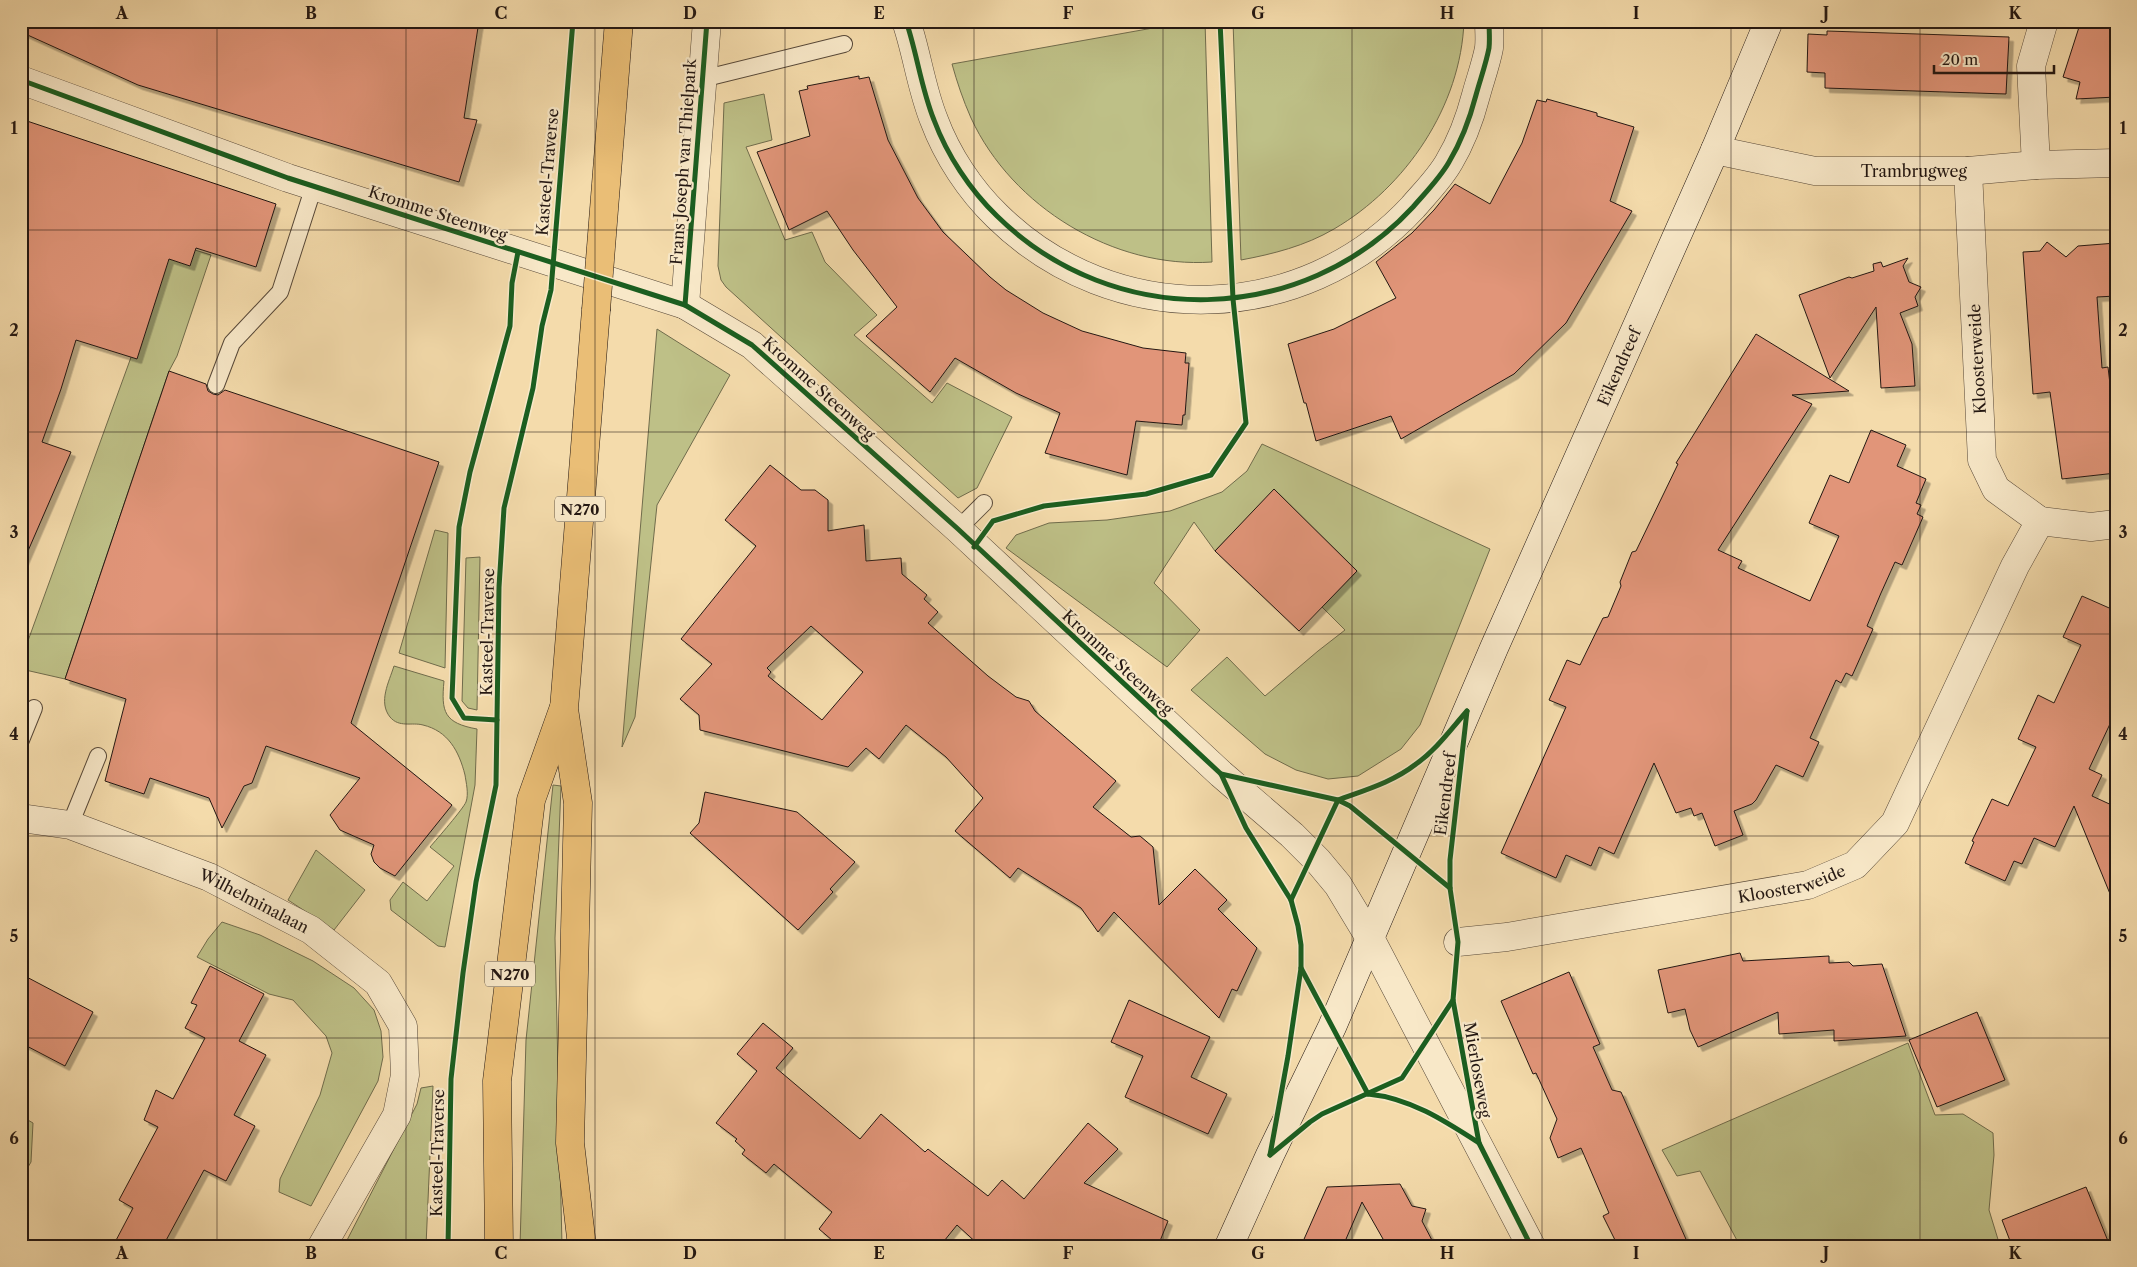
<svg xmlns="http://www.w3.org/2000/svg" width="2137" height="1267" font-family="'Libre Caslon Text',serif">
	<defs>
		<filter id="shadow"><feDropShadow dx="4.5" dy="4.5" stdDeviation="0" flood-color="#0004"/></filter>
	</defs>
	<rect width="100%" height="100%" fill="#f4dbab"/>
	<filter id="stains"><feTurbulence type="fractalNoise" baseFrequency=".004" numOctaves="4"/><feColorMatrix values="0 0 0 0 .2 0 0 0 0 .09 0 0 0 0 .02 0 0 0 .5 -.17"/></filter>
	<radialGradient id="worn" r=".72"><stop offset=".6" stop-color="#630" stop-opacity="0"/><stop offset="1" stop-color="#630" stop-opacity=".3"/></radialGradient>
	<!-- green -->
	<g fill="#bec087" stroke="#706c4c">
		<path d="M 1192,21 L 1205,21 L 1212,262 C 1114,269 1012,207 971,118 C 963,100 957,82 952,64 Z"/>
		<path d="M 1233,21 L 1464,21 C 1461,106 1406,187 1334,229 C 1305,246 1273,254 1241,260 Z"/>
		<polygon points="764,94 772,140 746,147 785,240 812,232 825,262 877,315 854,335 932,403 947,383 1012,417 977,488 958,498 726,287 721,280 718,266 724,103"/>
		<polygon points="170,250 195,250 211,255 177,356 169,371 65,679 21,669 21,660"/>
		<polygon points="657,329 730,375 657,505 635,717 622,747"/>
		<polygon points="1262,444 1490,549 1420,725 1401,749 1358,776 1328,779 1296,770 1265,754 1191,690 1227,657 1265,696 1318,651 1345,630 1322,607 1357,571 1274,490 1215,551 1194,522 1154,583 1200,630 1167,667 1006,548 1016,535 1049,523 1107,520 1170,511 1222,492 1247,471"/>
		<polygon points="435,530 448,533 445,668 399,653"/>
		<polygon points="480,557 477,710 468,708 462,701 466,558"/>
		<path d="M 394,666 L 444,681 C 441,712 444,723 477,729 L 475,785 L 445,947 L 438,946 L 391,910 L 390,900 L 403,882 L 427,901 L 454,866 L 430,847 C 437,839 463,809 466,802 C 469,794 466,782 465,775 C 459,751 448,731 423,725 C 412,722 399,728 390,717 C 378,702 389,682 394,666 Z"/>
		<polygon points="553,785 561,786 555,938 562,1246 520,1246 526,1040"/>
		<polygon points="316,850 365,890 334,930 288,900"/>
		<polygon points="222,922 260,935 313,961 354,988 374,1010 381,1031 383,1057 378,1081 311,1206 279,1192 280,1179 320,1095 332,1053 326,1036 293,1000 269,994 197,957 208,939"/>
		<polygon points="1908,1043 1935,1115 1963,1114 1993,1133 1994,1155 1989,1210 2000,1246 1740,1246 1700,1171 1677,1176 1662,1150"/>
		<polygon points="433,1086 426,1246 344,1246 417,1104 421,1088"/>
		<polygon points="21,1116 33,1123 31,1162 21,1179"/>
	</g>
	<!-- building -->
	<g fill="#e19579" stroke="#231712" fill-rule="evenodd" filter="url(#shadow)">
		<polygon points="21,21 479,21 464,118 477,120 459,182 138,85 21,32"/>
		<polygon points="2081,21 2116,21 2116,97 2076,99 2080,82 2063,77"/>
		<polygon points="1827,31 2009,37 2006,94 1825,88 1825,73 1807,72 1808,34 1827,35"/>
		<polygon points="859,76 859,79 869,77 888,140 918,198 943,232 990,277 1006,290 1043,313 1082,331 1143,348 1186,353 1185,363 1189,363 1185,415 1183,415 1182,425 1136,421 1127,475 1045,453 1060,413 1016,393 955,358 930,392 866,336 897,307 853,250 827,211 789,230 757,152 810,136 799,91 808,89 807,86"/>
		<polygon points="1547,99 1597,113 1597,116 1634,127 1610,201 1632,211 1566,323 1514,374 1401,439 1391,416 1316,441 1306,403 1304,403 1288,344 1334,329 1396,298 1376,262 1412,233 1434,210 1455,184 1490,204 1522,143 1537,100 1546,102"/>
		<polygon points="21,119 276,204 256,267 196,248 190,266 169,259 137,359 76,340 61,389 42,442 71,452 21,567"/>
		<polygon points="2047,242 2066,257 2078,246 2116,243 2116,296 2097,297 2102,368 2108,367 2113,410 2116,409 2116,473 2062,479 2050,392 2033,394 2023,252 2040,251"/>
		<polygon points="1908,258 1903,266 1909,282 1921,287 1915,297 1918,306 1900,313 1912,344 1915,386 1881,388 1876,307 1830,378 1799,295 1849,277 1852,278 1874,271 1873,264 1881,262 1883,267"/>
		<polygon points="1756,334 1849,391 1792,395 1812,404 1718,550 1742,561 1738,568 1810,601 1839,536 1809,523 1830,475 1849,483 1871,430 1906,445 1897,466 1926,479 1916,503 1921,505 1917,514 1923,517 1902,565 1895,562 1881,593 1867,626 1873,629 1852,676 1846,673 1841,683 1836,680 1810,738 1819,742 1803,777 1776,765 1756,800 1752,804 1734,811 1743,835 1715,846 1702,813 1694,816 1691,808 1676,813 1654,763 1614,854 1599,847 1591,866 1566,855 1556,878 1501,853 1566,707 1549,700 1567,660 1580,665 1603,618 1608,617 1621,586 1620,582 1632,552 1636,551 1678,464 1676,463"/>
		<polygon points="169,371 206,384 208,391 213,394 218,395 225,390 439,462 351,723 452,805 395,876 380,868 374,862 371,854 374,845 340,830 330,815 360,778 266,746 252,783 244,786 222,828 209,798 150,778 144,794 105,781 126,699 65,679"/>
		<path d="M 770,465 L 801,490 L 815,490 L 828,500 L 828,531 L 864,525 L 866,561 L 901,558 L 902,574 L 927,595 L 924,599 L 938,612 L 928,623 L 988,676 L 1016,697 L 1029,701 L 1035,711 L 1116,781 L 1093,807 L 1131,837 L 1140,836 L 1153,847 L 1159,905 L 1195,869 L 1227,900 L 1218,909 L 1257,948 L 1237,991 L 1232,989 L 1219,1018 L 1114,912 L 1098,932 L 1081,908 L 1072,902 L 1018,868 L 1010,878 L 955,831 L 983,798 L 946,757 L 906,725 L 879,759 L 866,748 L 848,767 L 700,730 L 699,715 L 680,699 L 712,664 L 681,639 L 756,546 L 725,520 ZM 811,626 L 863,672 L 822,720 L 768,676 L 771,672 L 767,668 Z"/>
		<polygon points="1274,489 1357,571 1299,631 1215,551"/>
		<polygon points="2082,596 2116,611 2116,711 2089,769 2102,775 2092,796 2116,807 2115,906 2074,806 2055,847 2034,838 2022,864 2014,861 2005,881 1965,863 1974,842 1972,841 1992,799 2008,806 2036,747 2018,739 2038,695 2054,703 2081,645 2063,637"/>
		<polygon points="705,792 797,812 855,862 830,889 833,892 798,930 690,833 699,823"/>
		<polygon points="1740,953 1743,961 1829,956 1829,963 1849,962 1853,966 1882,964 1906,1036 1834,1041 1834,1030 1779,1034 1778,1012 1698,1047 1690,1030 1685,1009 1668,1013 1658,970"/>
		<polygon points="210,966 264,994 239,1041 266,1055 234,1115 255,1126 226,1181 204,1170 163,1246 113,1246 133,1208 119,1200 158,1127 144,1120 156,1090 173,1099 205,1038 185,1028 197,1005 191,1003"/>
		<polygon points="1569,972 1600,1044 1593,1047 1612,1090 1621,1092 1689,1246 1618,1246 1603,1216 1609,1213 1581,1148 1558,1158 1550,1138 1557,1119 1536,1073 1533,1074 1501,1001"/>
		<polygon points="21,974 93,1012 65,1066 21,1043"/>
		<polygon points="1129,1000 1210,1037 1191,1077 1227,1094 1208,1134 1125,1097 1143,1056 1111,1042"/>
		<polygon points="1977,1012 2005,1080 1937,1107 1909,1040"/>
		<polygon points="763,1023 793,1048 776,1068 860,1139 881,1114 925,1152 928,1149 988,1196 1002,1180 1024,1199 1088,1123 1118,1149 1084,1183 1168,1221 1158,1246 980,1246 957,1225 940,1246 839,1246 819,1229 832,1212 774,1164 766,1173 742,1154 745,1150 735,1141 737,1139 716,1123 757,1071 737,1054"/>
		<polygon points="1400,1184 1412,1206 1426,1209 1422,1221 1435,1246 1387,1246 1362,1202 1343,1246 1301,1246 1327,1187"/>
		<polygon points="2086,1187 2110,1246 2012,1246 2002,1220"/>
	</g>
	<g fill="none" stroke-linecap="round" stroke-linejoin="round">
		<defs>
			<g id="lane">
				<polyline points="702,79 844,44"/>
				<polyline points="216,385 232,343 280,292 314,186"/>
				<polyline points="958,529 984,503"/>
				<polyline points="21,740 34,708"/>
				<polyline points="70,825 98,756"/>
			</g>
			<g id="street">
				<path d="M 906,21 C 917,53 921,88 934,120 C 947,155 970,190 997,216 C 1114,331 1302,327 1413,207 C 1425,193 1440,178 1449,162 C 1461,142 1470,118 1476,95 C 1480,80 1486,64 1489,48 C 1490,39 1489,30 1489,21"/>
				<polyline points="21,80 288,178 685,305 752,345 958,529 1221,774 1292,835 1318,861 1338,885 1370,938 1531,1246"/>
				<path id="s1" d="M 1715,150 L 1815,171 L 1968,171 L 2036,165 L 2116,163"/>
				<polyline points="2036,165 2031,66 2044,21"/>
				<polyline points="685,305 707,21"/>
				<polyline points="2040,521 2091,527 2116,524"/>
				<path id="s2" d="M 21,818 L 70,825 L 209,877 L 311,930 L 378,983 L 403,1026 L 405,1075 L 397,1115 L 322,1246"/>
				<path id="s3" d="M 1458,942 L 1507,937 L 1808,885 L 1855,865 L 1895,823 L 2015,566 L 2040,521 L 1996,489 L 1982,460 L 1968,171"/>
			</g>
			<g id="secondary">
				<path id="s4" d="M 1229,1246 L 1270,1155 L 1332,1027 L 1494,648 L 1715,150 L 1769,21"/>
			</g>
			<g id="primary">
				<polyline points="499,1246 497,1081 531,800 563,710"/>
				<polyline points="582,1246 570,1143 578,803 564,709 596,310"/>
			</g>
		</defs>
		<!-- lane casing -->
		<use href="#lane" stroke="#574838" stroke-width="18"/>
		<!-- street casing -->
		<use href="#street" stroke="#574838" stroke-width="29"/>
		<!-- secondary casing -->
		<use href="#secondary" stroke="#231712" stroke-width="29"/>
		<!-- primary casing -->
		<use href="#primary" stroke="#231712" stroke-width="29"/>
		<!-- lane -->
		<use href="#lane" stroke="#f8e8c8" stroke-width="16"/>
		<!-- street -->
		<use href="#street" stroke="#f8e8c8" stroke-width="28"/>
		<!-- secondary -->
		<use href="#secondary" stroke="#f8e8c8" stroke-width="28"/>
		<!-- primary -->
		<use href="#primary" stroke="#eabe76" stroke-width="28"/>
		<defs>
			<polyline id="primary-bridge" points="596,310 619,21"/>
		</defs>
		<!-- primary-bridge casing -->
		<use href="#primary-bridge" stroke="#231712" stroke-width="29" stroke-linecap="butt"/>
		<!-- primary-bridge -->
		<use href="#primary-bridge" stroke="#eabe76" stroke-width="28"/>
		<defs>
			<g id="cycleway">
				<path d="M 906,21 C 917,53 921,88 934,120 C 947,155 970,190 997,216 C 1114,331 1302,327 1413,207 C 1425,193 1440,178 1449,162 C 1461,142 1470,118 1476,95 C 1480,80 1486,64 1489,48 C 1490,39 1489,30 1489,21"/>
				<polyline points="21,80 288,178 685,305 752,345 958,529 1221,774 1246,828 1291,900 1298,926 1301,945 1301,968 1288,1056 1270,1155"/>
				<polyline points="685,305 707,21"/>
				<polyline points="974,547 993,521 1044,506 1146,494 1211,475 1246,423 1233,299 1220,21"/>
				<polyline points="1467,711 1450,860 1450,888 1458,942 1453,1000 1479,1143 1531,1246"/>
				<polyline points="497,720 464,718 452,698 459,527 470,472 510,326 512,283 518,252"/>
				<polyline points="1221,774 1338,800 1350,806 1450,888"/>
				<path d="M 1291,900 L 1338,800 C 1365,790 1393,782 1416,764 C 1436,750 1451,729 1467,711"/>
				<polyline points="1301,968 1368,1094"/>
				<path d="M 1368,1094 C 1410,1098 1445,1121 1479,1143"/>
				<polyline points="1270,1155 1310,1122 1322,1114 1402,1078 1453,1000"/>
				<polyline points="448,1246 451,1079 463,973 476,882 496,785 499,587 504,508 533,388 542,326 551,290 573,21"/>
			</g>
		</defs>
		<!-- cycleway casing -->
		<use href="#cycleway" stroke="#f8e8c8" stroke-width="8"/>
		<!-- cycleway -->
		<use href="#cycleway" stroke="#1b5e20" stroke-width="5"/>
	</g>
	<!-- grid -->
	<path fill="none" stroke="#231712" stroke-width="1" stroke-opacity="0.55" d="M 217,21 L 217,1246M 406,21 L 406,1246M 595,21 L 595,1246M 785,21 L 785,1246M 974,21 L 974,1246M 1163,21 L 1163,1246M 1352,21 L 1352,1246M 1542,21 L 1542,1246M 1731,21 L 1731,1246M 1920,21 L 1920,1246M 21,230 L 2116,230M 21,432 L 2116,432M 21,634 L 2116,634M 21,836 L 2116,836M 21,1038 L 2116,1038"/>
	<g text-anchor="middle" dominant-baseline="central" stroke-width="4.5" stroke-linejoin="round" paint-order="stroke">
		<!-- shield labels -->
		<g fill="#f8e8c8" stroke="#635649" stroke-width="1">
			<rect x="555" y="496.5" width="50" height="25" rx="4"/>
			<rect x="485" y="961.5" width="50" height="25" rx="4"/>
		</g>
		<g font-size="15" font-weight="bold" fill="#231712">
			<text x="580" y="509">N270</text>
			<text x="510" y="974">N270</text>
		</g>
		<!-- street labels -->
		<g font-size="16" fill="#231712" stroke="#f8e8c8">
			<text transform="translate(683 162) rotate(-86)">Frans Joseph van Thielpark</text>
			<text stroke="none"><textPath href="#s1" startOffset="201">Trambrugweg</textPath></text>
			<text transform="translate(547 172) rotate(-85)">Kasteel-Traverse</text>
			<text transform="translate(438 213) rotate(18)">Kromme Steenweg</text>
			<text transform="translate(1977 359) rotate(-93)">Kloosterweide</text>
			<text stroke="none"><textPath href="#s4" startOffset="962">Eikendreef</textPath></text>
			<text transform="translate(819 388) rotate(42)">Kromme Steenweg</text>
			<text transform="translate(487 632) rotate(-89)">Kasteel-Traverse</text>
			<text transform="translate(1118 662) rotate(43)">Kromme Steenweg</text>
			<text transform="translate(1445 794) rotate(-83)">Eikendreef</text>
			<text stroke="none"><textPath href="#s3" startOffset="339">Kloosterweide</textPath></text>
			<text stroke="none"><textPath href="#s2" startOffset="249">Wilhelminalaan</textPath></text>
			<text transform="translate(1478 1070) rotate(80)">Mierloseweg</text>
			<text transform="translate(437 1153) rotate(-89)">Kasteel-Traverse</text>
		</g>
	</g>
	<!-- margin -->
	<rect width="2137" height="1267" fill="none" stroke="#f4dbab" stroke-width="55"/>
	<!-- scale -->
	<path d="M1934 65v8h120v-8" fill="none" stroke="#231712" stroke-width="2.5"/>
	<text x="1942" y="65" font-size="15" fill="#231712" stroke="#f8e8c8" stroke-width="4" paint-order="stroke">20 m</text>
	<rect x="28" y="28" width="2082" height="1212" fill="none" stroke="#231712" stroke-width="2"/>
	<g font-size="16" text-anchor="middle" font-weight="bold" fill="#231712">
		<text x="122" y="19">A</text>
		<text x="311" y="19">B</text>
		<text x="501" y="19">C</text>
		<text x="690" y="19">D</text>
		<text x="879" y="19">E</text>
		<text x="1068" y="19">F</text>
		<text x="1258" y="19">G</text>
		<text x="1447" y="19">H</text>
		<text x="1636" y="19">I</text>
		<text x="1826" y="19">J</text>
		<text x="2015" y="19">K</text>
		<text x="14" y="134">1</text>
		<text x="2123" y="134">1</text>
		<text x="14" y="336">2</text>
		<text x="2123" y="336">2</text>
		<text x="14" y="538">3</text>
		<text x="2123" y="538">3</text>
		<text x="14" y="740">4</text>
		<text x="2123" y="740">4</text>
		<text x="14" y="942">5</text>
		<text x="2123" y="942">5</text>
		<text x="14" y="1144">6</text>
		<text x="2123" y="1144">6</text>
		<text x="122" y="1259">A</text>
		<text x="311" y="1259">B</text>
		<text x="501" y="1259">C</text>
		<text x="690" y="1259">D</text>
		<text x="879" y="1259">E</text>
		<text x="1068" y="1259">F</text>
		<text x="1258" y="1259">G</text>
		<text x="1447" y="1259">H</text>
		<text x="1636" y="1259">I</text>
		<text x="1826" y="1259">J</text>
		<text x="2015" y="1259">K</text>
	</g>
	<rect width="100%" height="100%" filter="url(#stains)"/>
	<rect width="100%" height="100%" fill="url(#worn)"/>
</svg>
